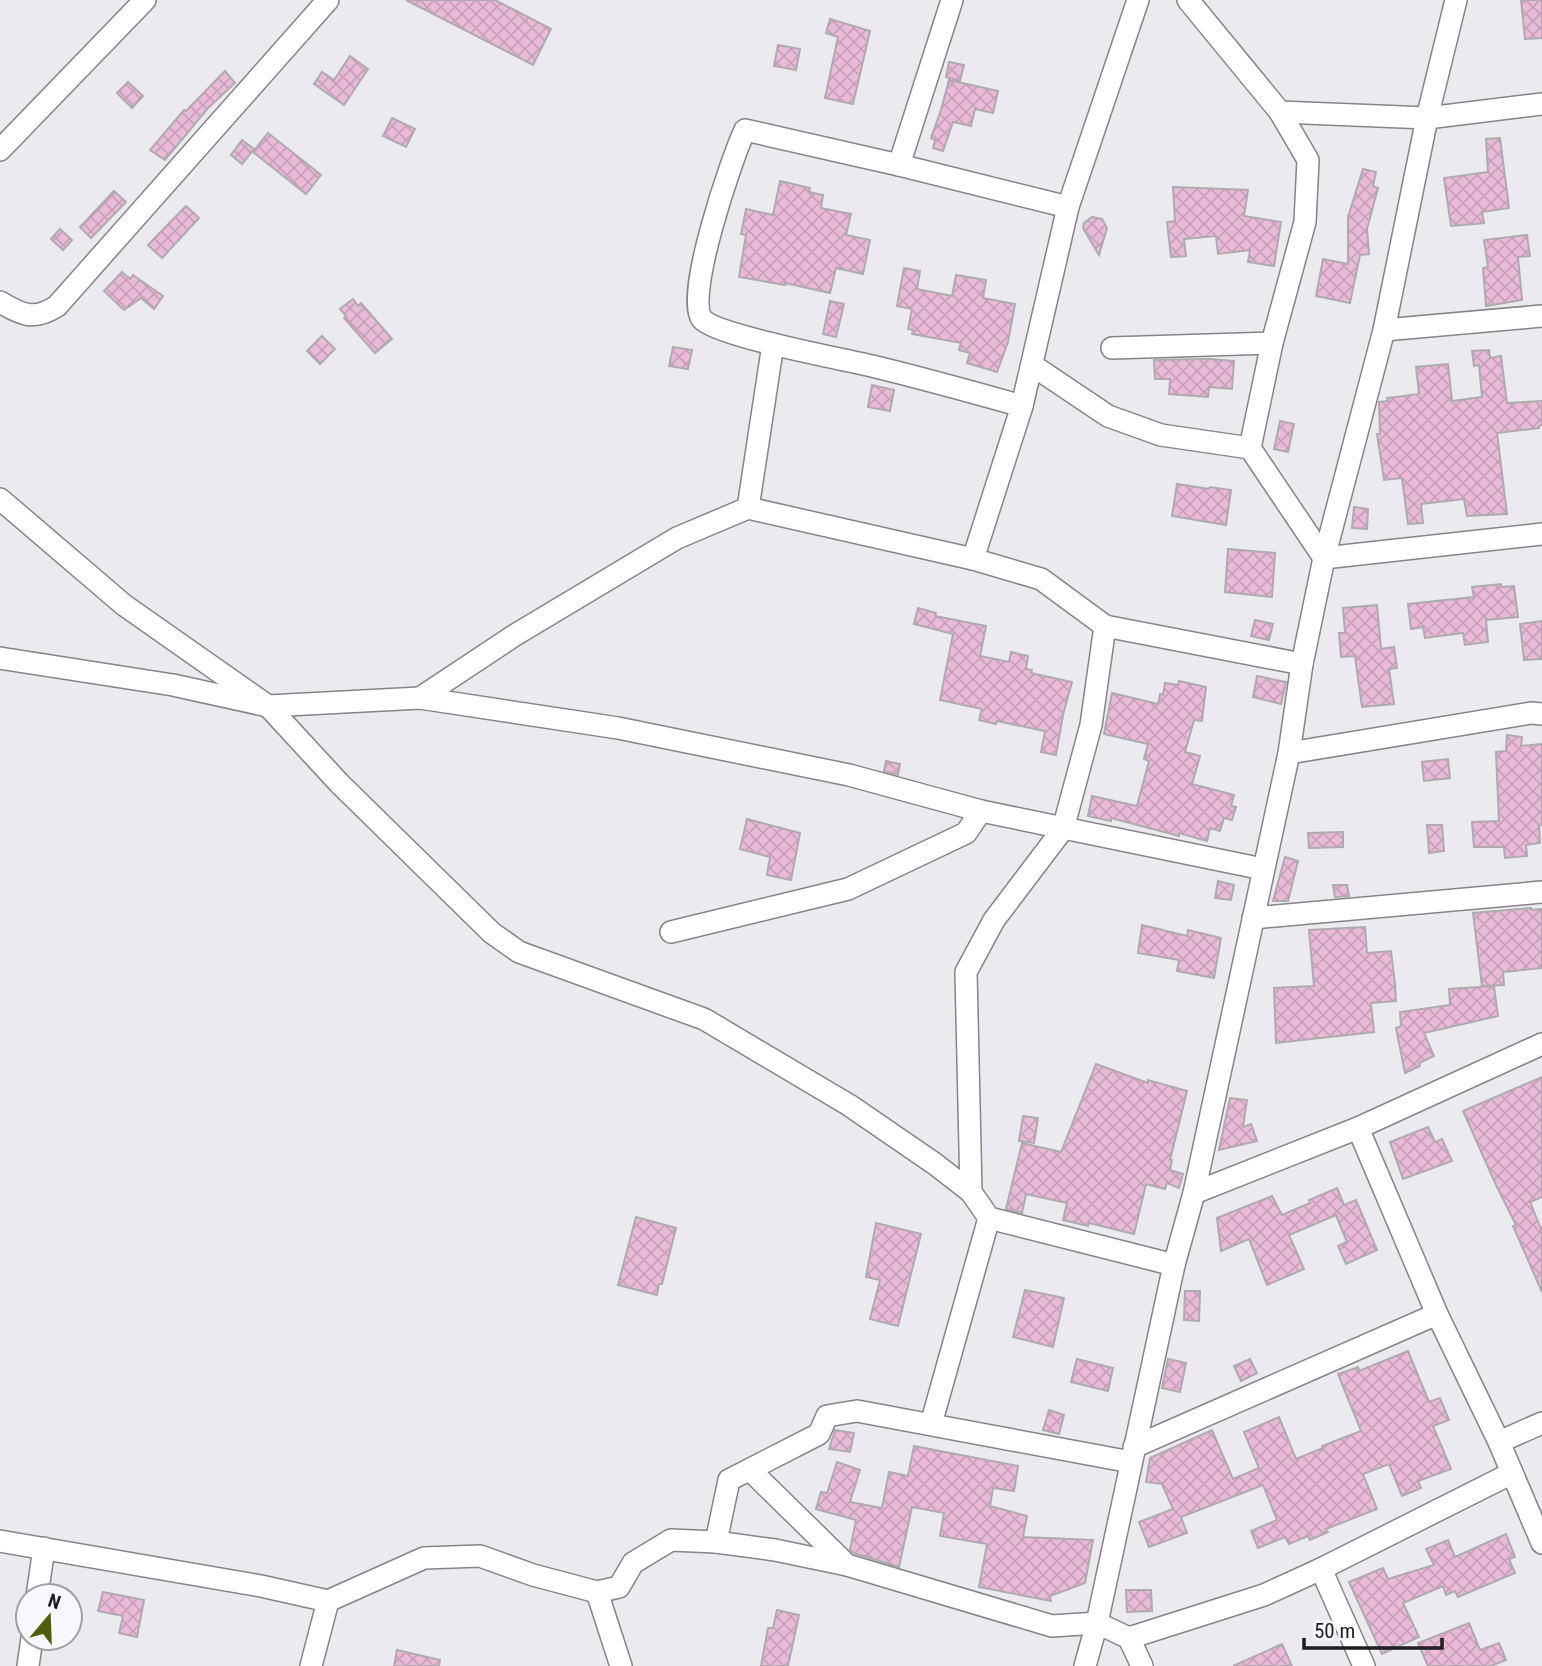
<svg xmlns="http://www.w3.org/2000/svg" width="1542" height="1666" font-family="'Roboto Condensed',sans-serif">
	<defs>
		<pattern id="building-cross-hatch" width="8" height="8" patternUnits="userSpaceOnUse" patternTransform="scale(1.75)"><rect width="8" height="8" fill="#eabbd9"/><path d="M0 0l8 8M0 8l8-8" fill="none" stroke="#c8a0ba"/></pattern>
	</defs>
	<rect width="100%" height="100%" fill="#eaeaef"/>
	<!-- building -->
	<g fill="url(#building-cross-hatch)" stroke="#afaaad" stroke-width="2">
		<polygon points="406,0 495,0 551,29 533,65"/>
		<polygon points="1521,0 1542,0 1542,38 1525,39"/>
		<polygon points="830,19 870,31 853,104 825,98 838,37 826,33"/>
		<polygon points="778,45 800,49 796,70 774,66"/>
		<polygon points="350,56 368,69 344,105 314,84 322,72 334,80"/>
		<polygon points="949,62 964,65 960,81 946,77"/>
		<polygon points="225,71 235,83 208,108 165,160 150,150 184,110 186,111"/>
		<polygon points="949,80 998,91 993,113 975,109 971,126 953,122 943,151 933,148 935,140 931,138 941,110"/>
		<polygon points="128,82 143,96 132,108 117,93"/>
		<polygon points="392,118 415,129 406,147 383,136"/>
		<polygon points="268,133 321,175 306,194 253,152"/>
		<polygon points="1500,138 1509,208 1482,212 1484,223 1451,226 1444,178 1488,172 1486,139"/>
		<polygon points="242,140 254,149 242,164 231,155"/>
		<polygon points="1363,169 1376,172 1373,186 1378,188 1367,229 1369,254 1360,255 1350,303 1316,296 1323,259 1348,264 1348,217"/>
		<polygon points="780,181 810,188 809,192 823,195 821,208 851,214 846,235 870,240 863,274 836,268 830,293 785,283 785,285 739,277 746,235 741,234 746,209 773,215"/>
		<polygon points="1173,187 1248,190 1244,216 1281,222 1274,266 1248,262 1250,250 1218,254 1216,236 1184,239 1186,256 1171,257 1167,222 1175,221"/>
		<polygon points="114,191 126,202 91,238 80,227"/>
		<polygon points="186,206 199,218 162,258 148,245"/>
		<polygon points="1092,217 1102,219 1107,228 1099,255 1083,228 1084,223"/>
		<polygon points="60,229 72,240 63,250 51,239"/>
		<polygon points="1527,235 1530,256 1518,257 1522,300 1486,306 1483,268 1488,267 1484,240"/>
		<polygon points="904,268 920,271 917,289 952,296 956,275 986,280 983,298 1015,304 1008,342 997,372 967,363 970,353 959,350 961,343 912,334 913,330 908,329 912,309 897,306"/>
		<polygon points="122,272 130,279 133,275 163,296 154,309 141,298 124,310 104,291"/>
		<polygon points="353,299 358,306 361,303 392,339 375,353 344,318 346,316 340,309"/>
		<polygon points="830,301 844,304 836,337 823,334"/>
		<polygon points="322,336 335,349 320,364 307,351"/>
		<polygon points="673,347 692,350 688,369 669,366"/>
		<polygon points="1489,350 1490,358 1501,356 1507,403 1542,401 1542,425 1539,426 1539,428 1497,433 1507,514 1467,516 1464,499 1421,504 1423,523 1408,524 1402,478 1384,480 1377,434 1380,434 1379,402 1388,401 1387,398 1419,394 1416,367 1448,364 1452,401 1482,397 1479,365 1474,366 1472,351"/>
		<polygon points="1210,359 1234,361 1232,389 1209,387 1208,397 1169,394 1170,379 1155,379 1154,360"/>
		<polygon points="872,385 894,390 890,411 868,407"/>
		<polygon points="1280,421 1294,424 1288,452 1274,449"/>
		<polygon points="1177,484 1209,489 1210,487 1231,490 1226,525 1172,516"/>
		<polygon points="1354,507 1368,509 1367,529 1352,528"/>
		<polygon points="1228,549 1275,553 1272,597 1225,592"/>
		<polygon points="1501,584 1501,587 1514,586 1518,617 1486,620 1488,642 1465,645 1463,633 1425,638 1423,627 1411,629 1408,604 1474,597 1472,587"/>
		<polygon points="1377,605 1381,649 1394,647 1397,668 1389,669 1394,704 1362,707 1355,656 1341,657 1339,633 1345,633 1343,608"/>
		<polygon points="918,608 936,613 935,616 986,626 980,656 1009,662 1011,652 1028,656 1026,669 1032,670 1031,673 1072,682 1063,715 1056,755 1041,752 1045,731 997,721 996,724 979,720 982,709 940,700 953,634 914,624"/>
		<polygon points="1255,620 1273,624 1269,640 1251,636"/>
		<polygon points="1542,621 1542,659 1524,660 1520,624"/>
		<polygon points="1257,676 1286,682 1281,704 1253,697"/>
		<polygon points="1179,681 1206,687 1202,721 1194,720 1185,752 1200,756 1192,784 1234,795 1231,806 1236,807 1232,820 1224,818 1220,831 1210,828 1207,841 1179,833 1179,836 1111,818 1111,821 1088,816 1092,796 1137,806 1149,761 1144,759 1148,744 1104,734 1112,693 1158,704 1160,694 1163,695 1165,683 1178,685"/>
		<polygon points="1507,735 1522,737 1521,746 1542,744 1542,825 1539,825 1540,843 1526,845 1527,856 1505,858 1504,847 1474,847 1472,822 1499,821 1496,752 1506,751"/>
		<polygon points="1448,759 1450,778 1424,781 1422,762"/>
		<polygon points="886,761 900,764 898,775 884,771"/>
		<polygon points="747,819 800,833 791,880 767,875 770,857 740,849"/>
		<polygon points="1427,825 1442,825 1444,851 1429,853"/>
		<polygon points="1343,832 1343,847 1309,848 1308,833"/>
		<polygon points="1285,857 1298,861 1288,901 1273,901"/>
		<polygon points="1218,881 1234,885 1231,900 1215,898"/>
		<polygon points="1333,885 1347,885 1349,896 1335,897"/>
		<polygon points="1531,908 1531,910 1542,909 1542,968 1503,972 1504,985 1482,986 1473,913"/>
		<polygon points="1142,925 1187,936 1188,930 1221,938 1214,978 1177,971 1179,960 1138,953"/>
		<polygon points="1365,927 1367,953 1391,951 1395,984 1396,1001 1371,1003 1374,1032 1276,1043 1274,988 1314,986 1309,930"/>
		<polygon points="1494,986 1498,1016 1424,1033 1434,1056 1419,1063 1420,1066 1405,1073 1396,1028 1401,1026 1400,1012 1450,1005 1449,989"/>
		<polygon points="1096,1064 1148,1083 1148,1080 1187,1091 1170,1160 1172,1160 1170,1170 1183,1174 1179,1188 1167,1183 1165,1189 1146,1184 1134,1234 1089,1223 1088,1226 1063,1220 1067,1203 1026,1194 1022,1213 1006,1209 1022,1143 1061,1152"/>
		<polygon points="1542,1077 1542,1197 1530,1202 1542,1231 1542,1292 1513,1226 1516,1225 1496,1185 1463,1111"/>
		<polygon points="1230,1098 1247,1100 1243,1127 1251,1124 1257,1141 1219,1150"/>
		<polygon points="1023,1116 1038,1118 1034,1143 1019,1141"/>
		<polygon points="1428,1127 1435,1142 1442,1139 1452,1161 1403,1179 1390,1142"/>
		<polygon points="1337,1188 1344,1205 1356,1200 1377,1250 1346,1264 1338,1246 1347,1242 1336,1215 1289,1235 1304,1269 1267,1285 1249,1239 1221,1251 1217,1218 1272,1196 1282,1215 1310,1203 1309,1200"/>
		<polygon points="636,1217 676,1228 662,1284 659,1284 657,1295 618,1285"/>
		<polygon points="876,1223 921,1234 898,1326 870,1319 880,1280 866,1277"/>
		<polygon points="1025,1290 1064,1298 1053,1347 1013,1337"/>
		<polygon points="1185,1291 1200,1291 1199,1321 1184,1320"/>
		<polygon points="1408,1351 1429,1402 1440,1398 1449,1420 1433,1426 1451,1469 1418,1481 1421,1488 1402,1496 1389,1464 1363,1474 1377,1509 1326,1529 1328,1532 1310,1540 1308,1536 1289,1544 1285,1537 1258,1548 1251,1531 1277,1520 1263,1485 1181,1517 1187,1533 1149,1547 1139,1522 1173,1509 1162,1484 1146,1482 1150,1458 1212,1430 1233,1479 1259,1468 1244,1432 1279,1417 1296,1459 1323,1448 1322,1446 1361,1431 1338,1374 1358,1367 1359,1371"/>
		<polygon points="1077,1359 1113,1368 1108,1391 1071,1382"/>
		<polygon points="1168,1359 1186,1363 1180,1392 1162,1388"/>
		<polygon points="1250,1359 1257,1373 1241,1381 1234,1366"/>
		<polygon points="1049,1410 1064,1415 1059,1434 1043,1430"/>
		<polygon points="835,1430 854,1433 850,1452 829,1449"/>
		<polygon points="914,1446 1018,1466 1014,1491 993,1488 990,1506 1027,1516 1023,1537 1093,1540 1085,1583 1050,1596 1051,1601 979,1587 987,1544 940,1536 944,1513 912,1507 899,1567 854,1553 850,1550 856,1520 816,1509 821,1492 827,1493 837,1462 860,1470 850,1502 882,1508 889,1472 908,1476"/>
		<polygon points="1506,1534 1515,1557 1509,1559 1515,1573 1458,1597 1455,1591 1446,1595 1443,1586 1403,1603 1419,1637 1382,1654 1349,1582 1383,1568 1388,1579 1434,1565 1426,1549 1448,1540 1455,1557"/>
		<polygon points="1126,1590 1151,1590 1152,1611 1127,1612"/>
		<polygon points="103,1592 144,1600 137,1637 119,1633 123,1616 98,1611"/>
		<polygon points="777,1610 799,1615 788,1666 761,1666 768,1628 773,1628"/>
		<polygon points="1469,1623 1480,1650 1499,1643 1506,1660 1491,1666 1428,1666 1418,1643"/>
		<polygon points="1282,1644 1292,1666 1233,1666"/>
		<polygon points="397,1650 440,1660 439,1666 394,1666"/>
	</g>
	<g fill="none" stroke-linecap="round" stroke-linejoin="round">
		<defs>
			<g id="street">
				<polyline points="1188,0 1280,112 1308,160 1305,222 1272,343 1250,448"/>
				<polyline points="1280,112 1427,118 1542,104"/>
				<polyline points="0,150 145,0"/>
				<polyline points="899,165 952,0"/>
				<path d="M 0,302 C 22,315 34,321 57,306 L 328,0"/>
				<polyline points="1384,330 1542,316"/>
				<polyline points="1112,348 1272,343"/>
				<polyline points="1032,365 1108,416 1161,435 1250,448 1324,558 1542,534"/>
				<path d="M 1022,406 C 972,392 922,378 872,366 C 843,359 717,336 702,319 C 684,298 732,157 745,130 L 899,165 L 1068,207 L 1138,0"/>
				<polyline points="0,499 124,605 268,706 339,783 492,933 519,952 704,1019 849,1105 935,1164 971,1192 989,1218 1174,1265"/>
				<polyline points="748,508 773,344"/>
				<polyline points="973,559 1022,406 1068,207"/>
				<polyline points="0,658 173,685 268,706 420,698 618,728 849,775 981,811 1263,869"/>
				<polyline points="420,698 515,635 677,538 748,508 973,559 1041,579 1105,626 1302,664"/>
				<polyline points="1289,753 1531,713 1542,714"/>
				<polyline points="1253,918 1542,892"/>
				<polyline points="671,932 848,889 966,833 981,811"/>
				<polyline points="1358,1128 1437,1314 1499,1442 1542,1543"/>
				<polyline points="971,1192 966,972 994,920 1063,829 1091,725 1105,626"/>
				<polyline points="1194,1193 1358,1128 1542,1044"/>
				<polyline points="931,1424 989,1218"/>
				<polyline points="1499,1442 1542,1423"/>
				<polyline points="1134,1447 1437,1314"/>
				<polyline points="750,1470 847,1565 1052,1626 1097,1623 1129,1638 1264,1595 1321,1569 1364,1666"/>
				<polyline points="0,1541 261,1586 328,1601 424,1558 480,1556 533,1575 597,1592 619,1587 633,1563 671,1540 716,1542 729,1480 819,1434 827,1416 857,1411 1131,1462"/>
				<polyline points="716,1542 775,1550 847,1565"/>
				<polyline points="1321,1569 1512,1473"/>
				<polyline points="597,1592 621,1666"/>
				<polyline points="37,1596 44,1548"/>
				<polyline points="1129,1638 1142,1666"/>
				<polyline points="28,1666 32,1638"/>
				<polyline points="311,1666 328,1601"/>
				<polyline points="1085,1666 1097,1623 1174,1265 1194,1193 1289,753 1302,664 1324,558 1384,330 1427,118 1456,0"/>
			</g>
		</defs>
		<!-- street casing -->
		<use href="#street" stroke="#848489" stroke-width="24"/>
		<!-- street -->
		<use href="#street" stroke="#fff" stroke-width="21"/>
	</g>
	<!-- north arrow -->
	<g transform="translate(49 1617) rotate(19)"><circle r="33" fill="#f7f7fc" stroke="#a0a0a4" stroke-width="2"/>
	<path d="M0-5L12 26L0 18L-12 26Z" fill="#4c610a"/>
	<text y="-10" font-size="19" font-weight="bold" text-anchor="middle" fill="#1e1e20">N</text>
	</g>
	<!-- scale -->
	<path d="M1304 1638v10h138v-10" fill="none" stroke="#1e1e20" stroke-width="3.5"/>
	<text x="1314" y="1638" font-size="21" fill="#1e1e20" stroke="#f7f7fc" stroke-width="5" paint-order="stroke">50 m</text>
</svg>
